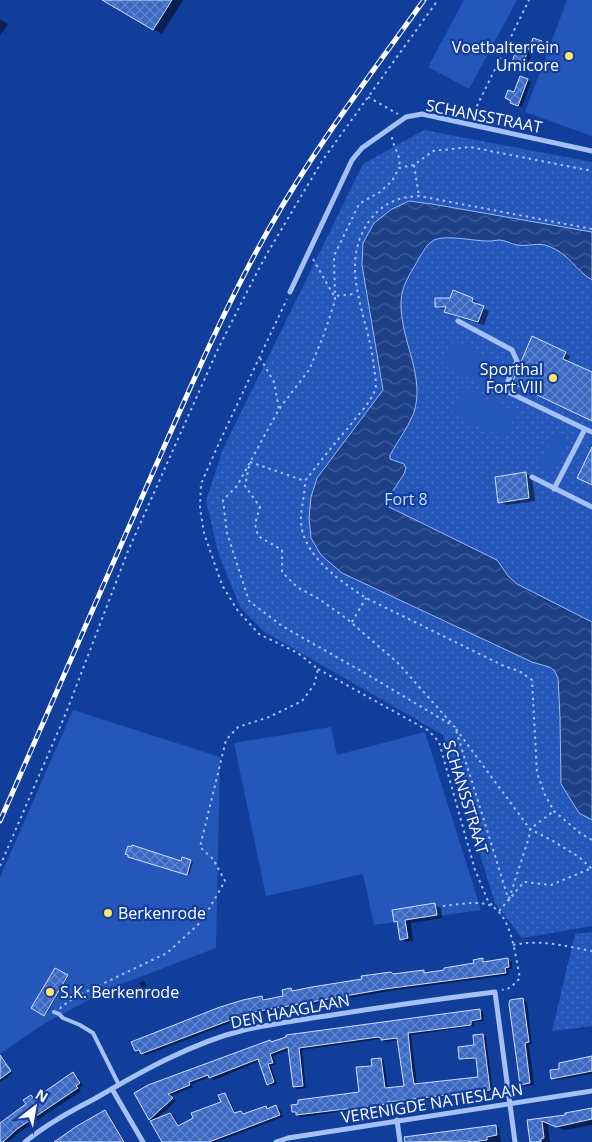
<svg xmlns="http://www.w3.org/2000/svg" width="592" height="1142" font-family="'Open Sans',sans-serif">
	<defs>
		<pattern id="grass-dots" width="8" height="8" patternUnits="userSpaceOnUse" patternTransform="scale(1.25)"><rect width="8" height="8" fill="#2457b9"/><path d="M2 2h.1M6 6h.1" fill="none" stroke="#4570c4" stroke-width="1.8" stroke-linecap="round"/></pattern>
		<pattern id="water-waves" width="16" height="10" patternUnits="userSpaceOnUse" patternTransform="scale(1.25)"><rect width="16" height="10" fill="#1e4087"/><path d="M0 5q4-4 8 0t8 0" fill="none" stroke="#405d99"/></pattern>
		<pattern id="building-cross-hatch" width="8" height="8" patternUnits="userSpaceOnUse" patternTransform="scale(1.25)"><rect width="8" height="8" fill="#3a68c2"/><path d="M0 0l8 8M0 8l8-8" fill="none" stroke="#6186ce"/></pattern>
	</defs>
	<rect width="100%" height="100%" fill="#113e9b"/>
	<!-- grass -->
	<g fill="url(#grass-dots)">
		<polygon points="424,130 592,162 592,926 522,938 495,903 443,735 263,631 240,607 218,552 206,501 223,449 363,164"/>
		<polygon points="592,932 592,1026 552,1031 575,934"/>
	</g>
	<!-- pitch -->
	<g fill="#2457b9">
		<polygon points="464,0 517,0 469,89 428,67"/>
		<polygon points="567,0 592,0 592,136 525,112"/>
		<polygon points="454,340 506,365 494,390 442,365"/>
		<polygon points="464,388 516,412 504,438 452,413"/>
		<polygon points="555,434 568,442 552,472 538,465"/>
		<polygon points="73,710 220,757 216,948 111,988 42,1025 0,1054 0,877"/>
		<polygon points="331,727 337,755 425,732 481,910 374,925 363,874 266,896 234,743"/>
	</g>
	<!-- water -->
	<path fill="url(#water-waves)" stroke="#97b9f7" d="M 409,201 L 432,204 L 592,232 L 592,280 C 574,269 570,254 548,246 C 537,242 528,247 517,245 C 511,244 505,240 499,240 C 496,240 494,241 491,241 C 477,242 447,234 434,240 C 425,245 419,259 414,267 C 407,278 401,290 401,303 C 400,340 427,378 413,415 C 407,429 397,442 390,455 L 390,459 L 404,464 L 406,468 L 404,474 L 386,501 L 385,505 L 497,560 L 508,576 L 517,584 L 592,622 L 592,820 L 579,813 L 561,784 L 560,717 L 558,678 L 554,670 L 549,667 L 532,662 L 342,573 L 321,555 L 311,538 L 309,518 L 311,497 L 317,478 L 383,390 L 362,265 L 363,243 L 374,223 L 392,209 Z"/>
	<!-- shadow -->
	<g fill="#0007">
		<polygon points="105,0 183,0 162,34"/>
		<polygon points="0,19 8,24 0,36"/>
		<polygon points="519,45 533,50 525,72 516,68"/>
		<polygon points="527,80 531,82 522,107 515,105 515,94"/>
		<polygon points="473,299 478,303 477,305 489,311 484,325 451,315 446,312 447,309 442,309 436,306"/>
		<polygon points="565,353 570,356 567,362 592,374 592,421 518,385"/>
		<polygon points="525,473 532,477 535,501 506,505 500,502"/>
		<polygon points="131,857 181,862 183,858 193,862 189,875"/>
		<polygon points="435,905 441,908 442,918 411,923 413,941 406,942 401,939 399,923 395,921"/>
		<polygon points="483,959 486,962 508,960 512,962 512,969 508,969 509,975 390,991 259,1014 257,1013 146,1055 136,1051 262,997 266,999 284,997 291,989 295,991 363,980 391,973 395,975 424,971 428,974 475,964"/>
		<polygon points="56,970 68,977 46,1015 33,1008"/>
		<polygon points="144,981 147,987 142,989 139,983"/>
		<polygon points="523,1000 527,1002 532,1044 529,1045 534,1085 525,1086 521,1084"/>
		<polygon points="479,1010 483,1012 484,1021 474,1022 474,1026 411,1035 417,1085 479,1078 477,1059 464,1060 460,1058 475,1046 483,1035 486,1037 493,1092 390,1103 390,1105 301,1117 293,1112 360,1093 373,1067 381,1059 384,1061 388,1089 405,1087 399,1040 386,1042 381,1039 302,1050 306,1088 297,1089 294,1087 289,1050 273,1056 276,1064 271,1066 277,1084 271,1086 268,1084 260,1061 214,1080 210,1077 192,1084 193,1087 171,1096 176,1101 155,1120 170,1114 174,1116 180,1127 222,1102 225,1094 228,1096 236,1114 241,1112 245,1114 266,1107 269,1109 276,1107 280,1109 283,1117 217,1142 163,1142 153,1121 150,1119 136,1093 270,1041 272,1043"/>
		<polygon points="592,1058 592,1074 556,1080 553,1078 561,1070"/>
		<polygon points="5,1063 13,1073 0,1082 0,1067"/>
		<polygon points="73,1074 77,1076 83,1085 79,1088 81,1091 21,1131 8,1142 0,1142 0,1125 28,1105 31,1096 35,1100"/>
		<polygon points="592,1109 592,1125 565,1130 548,1124 550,1142 532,1142 529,1121 567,1116"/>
		<polygon points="105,1111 109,1114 125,1142 56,1142"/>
		<polygon points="496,1126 499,1128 501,1142 417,1142 417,1137"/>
	</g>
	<!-- building -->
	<g fill="url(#building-cross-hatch)" stroke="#cedefe">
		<polygon points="102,0 172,0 153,30"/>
		<polygon points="533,38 542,41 539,49 530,46"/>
		<polygon points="519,43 529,47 521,71 510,67"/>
		<polygon points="520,76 528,79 518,106 510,103 511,101 505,98 508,90 514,92"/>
		<polygon points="453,290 473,298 472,302 484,306 478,322 444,312 446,307 435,307 435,298 450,298"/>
		<polygon points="532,336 566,352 563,359 592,372 592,421 512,383"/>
		<polygon points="592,447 592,485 577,478"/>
		<polygon points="526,472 529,498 498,503 495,477"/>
		<polygon points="132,845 181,861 182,857 191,860 187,875 128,857 128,855 125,854 128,846 131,847"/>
		<polygon points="435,903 437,915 405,920 408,938 400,940 397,921 394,922 392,910"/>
		<polygon points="483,958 483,962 508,958 509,967 505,968 506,973 385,989 254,1012 254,1011 141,1054 139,1050 135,1051 131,1042 220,1007 243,1000 262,996 263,1000 283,996 282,990 291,988 292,991 312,987 362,979 361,976 391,972 393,974 424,970 424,973 444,970 444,968 474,963 473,960"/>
		<polygon points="55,968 68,975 44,1016 31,1008"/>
		<polygon points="523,998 529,1042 525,1043 530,1083 520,1085 509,1004 510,1000"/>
		<polygon points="480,1009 481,1019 471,1021 471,1025 408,1033 412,1071 414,1084 478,1077 476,1058 459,1059 458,1047 474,1045 473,1035 483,1034 490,1090 387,1102 387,1104 296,1115 296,1112 292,1112 291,1105 298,1104 298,1100 359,1092 356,1067 372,1066 371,1059 381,1058 385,1088 404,1086 397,1038 381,1040 381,1038 378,1037 299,1048 303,1086 293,1087 288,1047 270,1054 273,1063 268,1064 274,1082 267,1085 258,1059 209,1078 208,1075 189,1082 190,1085 168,1094 173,1098 149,1120 134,1093 148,1085 270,1040 271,1042 286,1037 286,1035"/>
		<polygon points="0,1055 11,1071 0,1079"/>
		<polygon points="592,1056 592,1071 551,1079 550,1070 559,1069 559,1063"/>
		<polygon points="73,1072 80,1083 76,1086 78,1088 17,1129 3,1142 0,1142 0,1123 26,1104 23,1100 31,1095 34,1099"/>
		<polygon points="225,1093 234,1113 241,1111 243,1114 266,1106 267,1109 276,1105 280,1115 209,1142 162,1142 150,1121 170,1113 178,1126 193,1118 191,1113 221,1102 218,1095"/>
		<polygon points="592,1108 592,1119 556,1127 542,1121 544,1138 541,1139 541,1142 530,1142 527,1120 565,1115 565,1113"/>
		<polygon points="105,1110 124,1142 54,1142 77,1126"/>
		<polygon points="496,1125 497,1135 487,1137 487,1140 472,1142 467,1141 405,1142 404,1137"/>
	</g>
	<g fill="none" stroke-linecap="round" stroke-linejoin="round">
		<!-- path -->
		<g stroke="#a5c0f4" stroke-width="2" stroke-dasharray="2.5 4" stroke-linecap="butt">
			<polyline points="368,97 398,114"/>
			<polyline points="471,118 529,0"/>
			<path d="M 392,137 C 393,148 402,156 399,168"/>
			<polyline points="414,165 419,196"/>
			<path d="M 592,229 L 419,196 C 398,197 383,203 370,220 C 336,266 370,319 374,368 C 375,374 377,385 375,391 C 369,404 357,416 348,428 C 333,445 319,463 305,481 C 305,493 302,504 301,516 C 299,554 339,580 366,598 L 504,666 L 519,671 L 532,680 L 537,773 L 545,795 L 554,811 L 580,833 L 592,840"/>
			<polyline points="313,259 334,296 356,294"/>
			<polyline points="260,358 274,382 279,409"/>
			<polyline points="250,462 305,481"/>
			<polyline points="249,466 245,486 260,507 255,524 258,536 282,550 282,572 297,587 319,599 347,619 398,663 453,725"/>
			<polyline points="352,622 366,598"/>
			<polyline points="318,669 429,731 439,742 475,870 488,901 492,905"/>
			<polyline points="456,729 530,829 553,841 579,857 592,869"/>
			<polyline points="0,866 66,713 128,551 218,349 254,278 268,252 322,161 438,0"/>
			<polyline points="509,899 529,837 530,829 554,811"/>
			<polyline points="509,901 455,727 363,672 282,626 249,601 227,533 223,500 237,486 279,409 309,370 323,337 335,301 334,256 359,204 380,192 392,181 399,168 414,165 433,151 470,147 592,171"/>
			<path d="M 443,906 C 456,905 473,901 486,904 C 512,910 515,957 520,978 L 510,988 L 502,990"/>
			<polyline points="499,911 524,882 551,885 592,868"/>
			<path d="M 513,945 C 540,939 565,946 592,951"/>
			<polyline points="60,1009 61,1007 77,996 167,953 202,921 225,881 213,859 200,847 226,740 238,727 269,717 302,701 314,685 318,669 298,653 259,634 238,611 222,585 204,533 200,508 201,484 219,443 287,299"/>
		</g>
		<!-- lane -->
		<polyline stroke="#a5c0f4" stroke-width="4" points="54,1012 59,1014 63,1018 80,1025 93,1033 119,1085"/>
		<!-- street -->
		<g stroke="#a5c0f4" stroke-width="5">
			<polyline points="290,292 352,160 362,148 406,117 422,114 592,151"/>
			<polyline points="458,321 512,350 517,361 504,390 585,429 554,489"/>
			<polyline points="585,429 592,432"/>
			<polyline points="532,477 592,507"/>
			<polyline points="112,1089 143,1142"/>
			<polyline points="397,1120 400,1142"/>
			<path d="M 25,1142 C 47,1124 71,1111 96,1098 C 142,1071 192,1043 244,1030 C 271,1024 298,1020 326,1016 C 382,1007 438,999 495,992 L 515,1142"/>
			<polyline points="276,1142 288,1138 592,1091"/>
		</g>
		<defs>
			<path id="rail" d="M 0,821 C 49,710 97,599 146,488 C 185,400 222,311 270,227 C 315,147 371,74 424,0"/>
		</defs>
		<!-- rail casing -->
		<use href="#rail" stroke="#fff" stroke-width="5"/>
		<!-- rail -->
		<use href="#rail" stroke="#113e9b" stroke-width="3" stroke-dasharray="9" stroke-linecap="butt"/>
	</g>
	<!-- markers -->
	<g fill="#ffe469" stroke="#113e9b" stroke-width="2">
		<circle cx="569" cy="56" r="5"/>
		<circle cx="553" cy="378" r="5"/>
		<circle cx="108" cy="913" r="5"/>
		<circle cx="50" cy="992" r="5"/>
	</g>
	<g text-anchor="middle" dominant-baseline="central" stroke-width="4.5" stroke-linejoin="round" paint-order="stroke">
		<!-- poi labels -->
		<g font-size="16" fill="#fff" stroke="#113e9b" text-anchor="end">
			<text x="559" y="47">Voetbalterrein<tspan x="559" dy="18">Umicore</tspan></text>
			<text x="543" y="369">Sporthal<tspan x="543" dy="18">Fort VIII</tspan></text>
			<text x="118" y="913" text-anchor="start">Berkenrode</text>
			<text x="60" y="992" text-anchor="start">S.K. Berkenrode</text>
		</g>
		<!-- street labels -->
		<g font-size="16" fill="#fff" stroke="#113e9b">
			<text transform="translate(484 116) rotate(11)">SCHANSSTRAAT</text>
			<text transform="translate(466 797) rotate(73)">SCHANSSTRAAT</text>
			<text transform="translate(290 1011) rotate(-11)">DEN HAAGLAAN</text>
			<text transform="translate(432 1103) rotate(-9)">VERENIGDE NATIESLAAN</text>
		</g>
		<!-- park labels -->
		<g font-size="16" fill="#cedefe" stroke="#113e9b">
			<text x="406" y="499">Fort 8</text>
		</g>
	</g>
	<!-- north arrow -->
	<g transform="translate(35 1107) rotate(31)" stroke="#113e9b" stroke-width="4" paint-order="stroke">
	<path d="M0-4L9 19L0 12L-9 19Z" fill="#ffffff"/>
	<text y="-8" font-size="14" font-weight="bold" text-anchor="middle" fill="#ffffff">N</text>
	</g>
</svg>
